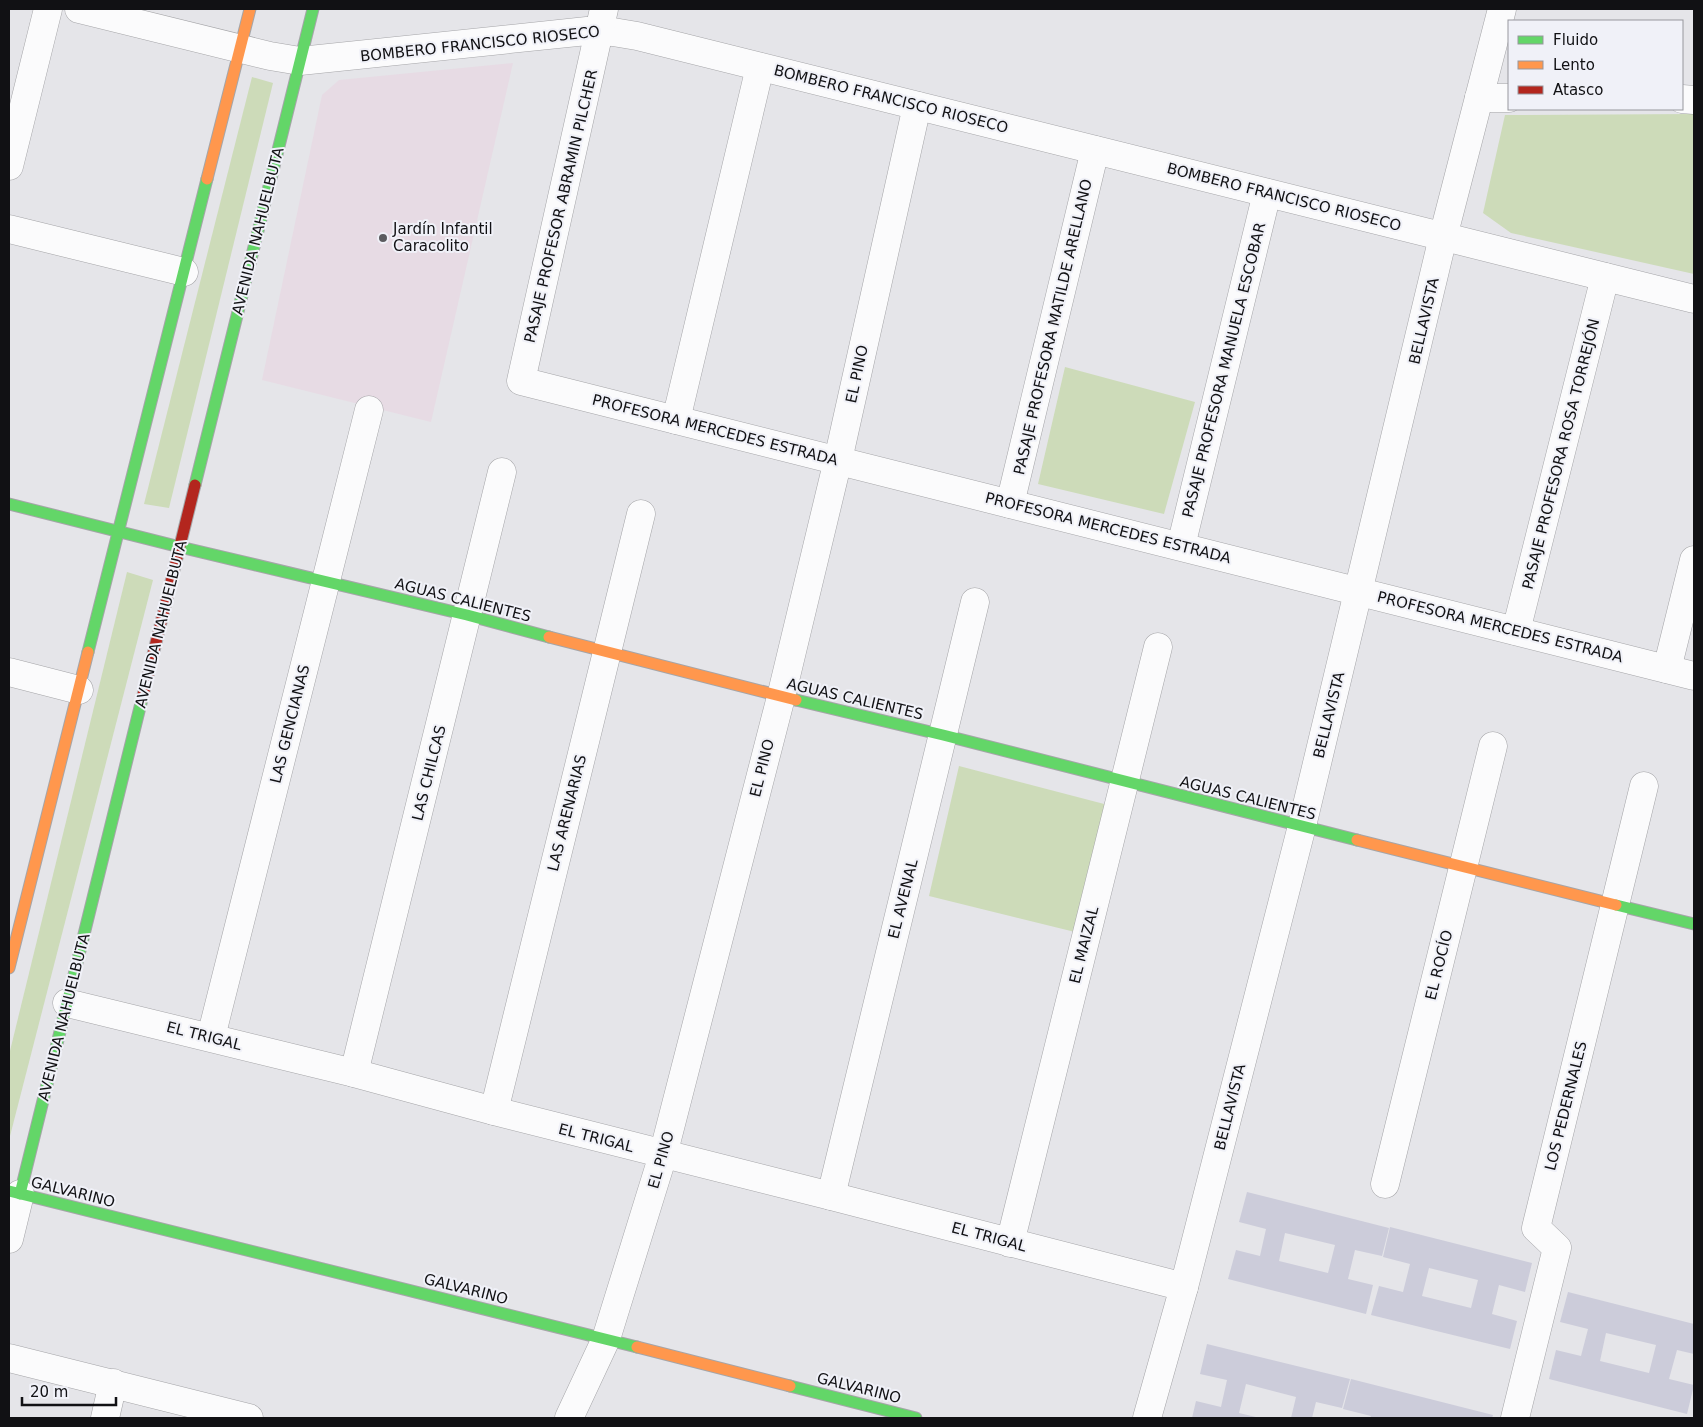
<svg xmlns="http://www.w3.org/2000/svg" width="1703" height="1427" font-family="'DejaVu Sans',sans-serif">
	<rect width="100%" height="100%" fill="#e5e5e9"/>
	<!-- education -->
	<polygon fill="#e7dbe4" points="513,63 431,422 262,380 322,95 339,80"/>
	<!-- green -->
	<g fill="#cddbb9">
		<polygon points="252,77 273,83 169,508 144,504"/>
		<polygon points="1694,114 1694,274 1511,233 1483,213 1505,115"/>
		<polygon points="1065,367 1195,402 1164,514 1038,484"/>
		<polygon points="127,572 153,580 9,1140 9,1055"/>
		<polygon points="959,766 1108,805 1075,932 929,896"/>
	</g>
	<!-- building -->
	<g fill="#ccccda" fill-rule="evenodd">
		<path d="M 1247,1192 L 1389,1228 L 1382,1256 L 1355,1250 L 1348,1279 L 1373,1285 L 1366,1314 L 1228,1279 L 1236,1250 L 1260,1256 L 1266,1229 L 1239,1222 ZM 1285,1233 L 1335,1245 L 1328,1273 L 1279,1261 Z"/>
		<path d="M 1390,1227 L 1532,1263 L 1525,1292 L 1499,1285 L 1492,1314 L 1517,1321 L 1510,1349 L 1371,1315 L 1379,1286 L 1403,1292 L 1410,1264 L 1383,1257 ZM 1429,1268 L 1478,1280 L 1471,1308 L 1422,1296 Z"/>
		<path d="M 1568,1292 L 1694,1324 L 1694,1354 L 1677,1350 L 1669,1379 L 1694,1385 L 1687,1414 L 1549,1379 L 1556,1350 L 1581,1356 L 1588,1329 L 1560,1322 ZM 1606,1333 L 1656,1345 L 1649,1373 L 1600,1361 Z"/>
		<polygon points="1207,1344 1350,1379 1342,1408 1316,1402 1312,1418 1291,1418 1296,1397 1246,1384 1239,1413 1260,1418 1192,1418 1196,1401 1221,1407 1227,1380 1200,1374"/>
		<polygon points="1351,1379 1493,1415 1492,1418 1370,1418 1371,1416 1343,1409"/>
	</g>
	<g fill="none" stroke-linecap="round" stroke-linejoin="round">
		<defs>
			<g id="street">
				<polyline points="79,9 270,56 300,61 587,31 613,32 637,36 1694,299"/>
				<polyline points="604,9 521,381 1694,676"/>
				<polyline points="1479,98 1509,98"/>
				<polyline points="1682,99 1694,100"/>
				<polyline points="9,166 48,9"/>
				<polyline points="9,229 184,272"/>
				<polyline points="676,420 760,67"/>
				<polyline points="1010,504 1095,150"/>
				<polyline points="1181,546 1267,193"/>
				<polyline points="1516,631 1605,277"/>
				<polyline points="1667,669 1694,560"/>
				<polyline points="9,672 79,690"/>
				<polyline points="67,1003 354,1073 494,1111 831,1196 1184,1287"/>
				<polyline points="211,1037 369,410"/>
				<polyline points="354,1073 502,472"/>
				<polyline points="494,1111 641,514"/>
				<polyline points="1385,1184 1493,746"/>
				<polyline points="831,1196 975,602"/>
				<polyline points="9,1239 20,1194"/>
				<polyline points="1010,1243 1158,647"/>
				<polyline points="9,1358 249,1418"/>
				<polyline points="105,1418 113,1383"/>
				<polyline points="569,1418 606,1339 663,1155 781,697 838,460 917,106"/>
				<polyline points="1147,1418 1184,1287 1302,826 1443,237 1502,9"/>
				<polyline points="1515,1418 1557,1248 1536,1228 1644,786"/>
			</g>
			<g id="fast">
				<polyline points="195,485 313,9"/>
				<polyline points="9,504 180,547 467,615 549,637"/>
				<polyline points="88,652 207,179"/>
				<polyline points="796,700 943,735 1357,840"/>
				<polyline points="1616,905 1694,924"/>
				<polyline points="9,1191 637,1347"/>
				<polyline points="20,1194 142,699"/>
				<polyline points="790,1386 916,1418"/>
			</g>
			<g id="slow">
				<polyline points="207,179 250,9"/>
				<polyline points="549,637 796,700"/>
				<polyline points="1357,840 1616,905"/>
				<polyline points="9,968 88,652"/>
				<polyline points="637,1347 790,1386"/>
			</g>
			<polyline id="jam" points="142,699 195,485"/>
		</defs>
		<!-- street casing -->
		<use href="#street" stroke="#a5a5a8" stroke-width="29"/>
		<!-- fast casing -->
		<use href="#fast" stroke="#a5a5a8" stroke-width="13"/>
		<!-- slow casing -->
		<use href="#slow" stroke="#a5a5a8" stroke-width="13"/>
		<!-- jam casing -->
		<use href="#jam" stroke="#a5a5a8" stroke-width="13"/>
		<!-- street -->
		<use href="#street" stroke="#fbfbfc" stroke-width="28"/>
		<!-- fast -->
		<use href="#fast" stroke="#63d668" stroke-width="11"/>
		<!-- slow -->
		<use href="#slow" stroke="#ff974d" stroke-width="11"/>
		<!-- jam -->
		<use href="#jam" stroke="#b3261e" stroke-width="11"/>
	</g>
	<!-- markers -->
	<circle fill="#5b5b5f" stroke="#f0f1f8" stroke-width="2" cx="383" cy="238" r="5"/>
	<g text-anchor="middle" dominant-baseline="central" stroke-width="4" stroke-linejoin="round" paint-order="stroke">
		<!-- street labels -->
		<g font-size="15" fill="#111114" stroke="#f0f1f8">
			<text transform="translate(480 44) rotate(-6)">BOMBERO FRANCISCO RIOSECO</text>
			<text transform="translate(891 99) rotate(14)">BOMBERO FRANCISCO RIOSECO</text>
			<text transform="translate(1284 197) rotate(14)">BOMBERO FRANCISCO RIOSECO</text>
			<text transform="translate(561 206) rotate(-77)">PASAJE PROFESOR ABRAMIN PILCHER</text>
			<text transform="translate(258 231) rotate(-76)">AVENIDA NAHUELBUTA</text>
			<text transform="translate(1424 321) rotate(-77)">BELLAVISTA</text>
			<text transform="translate(1053 327) rotate(-77)">PASAJE PROFESORA MATILDE ARELLANO</text>
			<text transform="translate(1224 370) rotate(-76)">PASAJE PROFESORA MANUELA ESCOBAR</text>
			<text transform="translate(857 374) rotate(-78)">EL PINO</text>
			<text transform="translate(715 430) rotate(14)">PROFESORA MERCEDES ESTRADA</text>
			<text transform="translate(1561 454) rotate(-76)">PASAJE PROFESORA ROSA TORREJÓN</text>
			<text transform="translate(1108 528) rotate(14)">PROFESORA MERCEDES ESTRADA</text>
			<text transform="translate(463 600) rotate(14)">AGUAS CALIENTES</text>
			<text transform="translate(161 624) rotate(-76)">AVENIDA NAHUELBUTA</text>
			<text transform="translate(1500 627) rotate(14)">PROFESORA MERCEDES ESTRADA</text>
			<text transform="translate(855 699) rotate(13)">AGUAS CALIENTES</text>
			<text transform="translate(1329 715) rotate(-76)">BELLAVISTA</text>
			<text transform="translate(290 724) rotate(-76)">LAS GENCIANAS</text>
			<text transform="translate(762 768) rotate(-76)">EL PINO</text>
			<text transform="translate(429 773) rotate(-76)">LAS CHILCAS</text>
			<text transform="translate(1248 798) rotate(14)">AGUAS CALIENTES</text>
			<text transform="translate(567 813) rotate(-76)">LAS ARENARIAS</text>
			<text transform="translate(903 899) rotate(-76)">EL AVENAL</text>
			<text transform="translate(1084 945) rotate(-76)">EL MAIZAL</text>
			<text transform="translate(1439 965) rotate(-76)">EL ROCÍO</text>
			<text transform="translate(64 1017) rotate(-76)">AVENIDA NAHUELBUTA</text>
			<text transform="translate(204 1036) rotate(14)">EL TRIGAL</text>
			<text transform="translate(1566 1106) rotate(-76)">LOS PEDERNALES</text>
			<text transform="translate(1230 1107) rotate(-76)">BELLAVISTA</text>
			<text transform="translate(596 1138) rotate(14)">EL TRIGAL</text>
			<text transform="translate(661 1160) rotate(-74)">EL PINO</text>
			<text transform="translate(73 1192) rotate(14)">GALVARINO</text>
			<text transform="translate(989 1237) rotate(15)">EL TRIGAL</text>
			<text transform="translate(466 1289) rotate(14)">GALVARINO</text>
			<text transform="translate(859 1388) rotate(14)">GALVARINO</text>
		</g>
		<!-- poi labels -->
		<g font-size="15" fill="#111114" stroke="#f0f1f8" text-anchor="start">
			<text x="393" y="229">Jardín Infantil<tspan x="393" dy="17">Caracolito</tspan></text>
		</g>
	</g>
	<!-- border -->
	<rect width="1703" height="1427" fill="none" stroke="#111114" stroke-width="20"/>
	<!-- legend -->
	<rect x="1508" y="20" width="175" height="90" fill="#f0f1f8" stroke="#97979d"/>
	<rect x="1518" y="36" width="25" height="8" fill="#63d668" stroke="#97979d"/>
	<text x="1553" y="45" font-size="15" fill="#111114">Fluido</text>
	<rect x="1518" y="61" width="25" height="8" fill="#ff974d" stroke="#97979d"/>
	<text x="1553" y="70" font-size="15" fill="#111114">Lento</text>
	<rect x="1518" y="86" width="25" height="8" fill="#b3261e" stroke="#97979d"/>
	<text x="1553" y="95" font-size="15" fill="#111114">Atasco</text>
	<!-- scale -->
	<path d="M22 1397v8h94v-8" fill="none" stroke="#111114" stroke-width="2.5"/>
	<text x="30" y="1397" font-size="15" fill="#111114" stroke="#f0f1f8" stroke-width="4" paint-order="stroke">20 m</text>
</svg>
